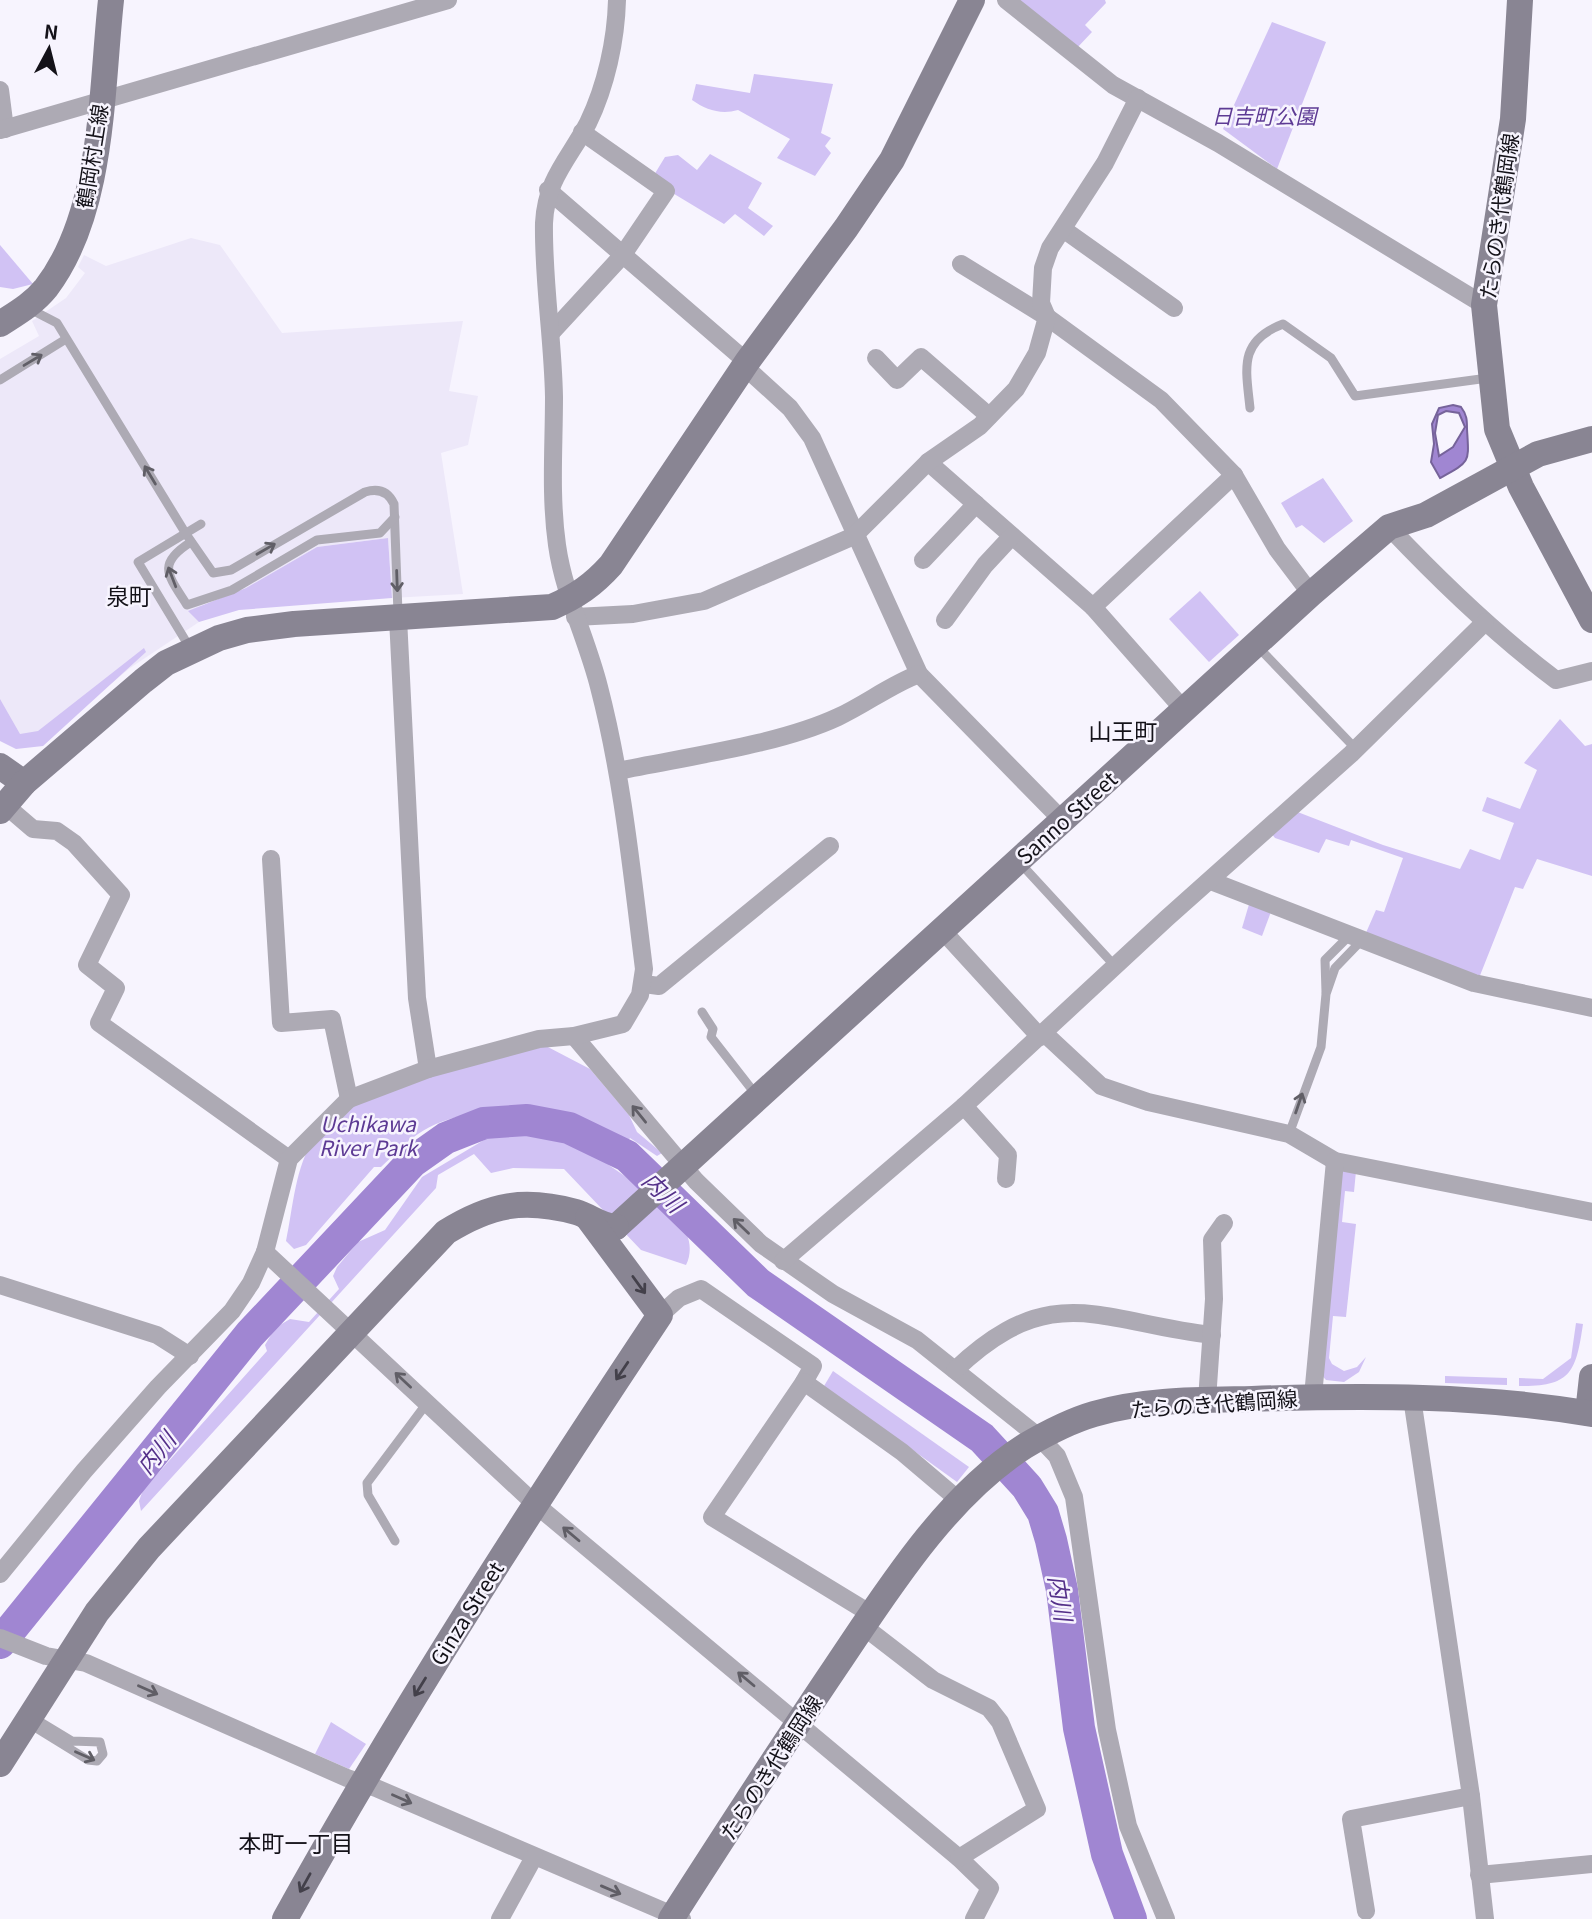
<svg xmlns="http://www.w3.org/2000/svg" width="1592" height="1919" font-family="Georgia,'Noto Sans JP',serif">
	<rect width="100%" height="100%" fill="#f7f4fe"/>
	<!-- built -->
	<polygon fill="#ede8f9" points="191,238 220,245 282,333 463,321 449,391 478,396 468,445 441,453 463,594 392,598 388,538 317,547 246,588 221,594 199,607 199,622 130,668 41,742 0,738 0,359 39,336 32,321 66,298 85,273 78,267 84,255 106,266"/>
	<!-- green -->
	<g fill="#d1c2f4">
		<polygon points="1016,0 1105,0 1106,3 1085,25 1092,32 1076,49"/>
		<polygon points="1272,22 1326,42 1277,169 1223,129"/>
		<path d="M 754,74 L 833,84 L 821,133 L 831,138 L 825,146 L 831,153 L 815,176 L 777,158 L 790,139 L 738,110 C 721,115 706,110 692,100 L 696,84 L 750,93 Z"/>
		<polygon points="710,154 762,183 748,208 773,226 764,236 735,214 724,224 651,180 665,157 678,155 697,170"/>
		<polygon points="0,245 33,284 13,289 0,287"/>
		<polygon points="1323,478 1353,521 1324,543 1302,525 1296,528 1281,503"/>
		<polygon points="388,538 392,598 239,610 199,622 188,611 246,588 317,547"/>
		<polygon points="1200,591 1239,635 1209,662 1169,619"/>
		<polygon points="144,648 146,652 43,746 16,749 0,741 0,699 20,734 38,731"/>
		<polygon points="1560,719 1585,746 1592,744 1592,876 1537,859 1523,889 1515,887 1479,978 1365,935 1376,910 1384,912 1403,858 1351,840 1349,846 1326,839 1319,853 1275,838 1271,833 1295,811 1383,845 1460,869 1470,849 1500,860 1514,823 1482,811 1487,797 1520,809 1537,770 1524,763"/>
		<polygon points="1250,901 1272,909 1262,936 1242,928"/>
		<path d="M 546,1046 L 590,1069 L 629,1115 L 637,1132 L 662,1153 L 657,1156 L 630,1138 L 628,1141 C 575,1113 527,1096 468,1114 C 451,1118 432,1124 418,1134 C 405,1143 393,1156 381,1167 L 374,1167 L 306,1245 L 294,1249 L 286,1241 C 293,1209 295,1165 315,1138 C 362,1078 477,1063 546,1046 Z"/>
		<path d="M 507,1134 C 531,1135 554,1138 576,1146 C 600,1155 677,1212 686,1233 C 691,1243 691,1255 686,1265 L 641,1250 L 564,1169 L 513,1168 L 491,1173 L 474,1154 L 438,1175 L 436,1188 L 141,1511 L 139,1501 L 143,1490 L 267,1351 L 265,1345 L 275,1328 L 290,1319 L 309,1322 L 339,1289 L 333,1276 L 337,1267 L 358,1242 L 385,1230 L 422,1177 L 489,1137 Z"/>
		<polygon points="1342,1170 1356,1171 1354,1192 1345,1191 1342,1222 1356,1224 1346,1317 1333,1316 1329,1358 1332,1364 1344,1371 1357,1367 1366,1357 1359,1372 1344,1382 1326,1380 1319,1372"/>
		<path d="M 1576,1323 L 1583,1324 C 1576,1372 1571,1387 1519,1386 L 1519,1378 L 1543,1379 L 1571,1358 Z"/>
		<polygon points="833,1371 969,1467 957,1482 824,1386"/>
		<polygon points="1445,1376 1507,1378 1507,1385 1445,1383"/>
		<polygon points="331,1722 366,1744 349,1769 315,1754"/>
	</g>
	<!-- water -->
	<path fill="#a086d2" stroke="#76639a" stroke-width="2" fill-rule="evenodd" d="M 1453,405 L 1461,407 C 1467,415 1467,420 1467,429 C 1469,463 1471,461 1440,478 L 1431,462 L 1434,444 L 1432,424 L 1439,408 ZM 1446,411 L 1459,413 L 1465,427 L 1453,447 L 1439,456 L 1435,433 L 1438,415 Z"/>
	<g fill="none" stroke-linecap="round" stroke-linejoin="round">
		<!-- river -->
		<polyline stroke="#a086d2" stroke-width="32" points="0,1643 250,1334 412,1162 446,1138 484,1123 527,1120 569,1128 627,1156 758,1283 982,1438 1027,1487 1043,1513 1051,1540 1062,1590 1079,1728 1107,1854 1131,1919"/>
		<!-- lane -->
		<g stroke="#adaab4" stroke-width="9">
			<path d="M 30,309 L 57,323 L 186,534 L 213,573 L 231,570 L 365,492 C 378,488 388,491 394,504 L 398,613"/>
			<polyline points="0,380 66,339"/>
			<path d="M 1250,408 C 1246,369 1238,341 1283,324 L 1331,358 L 1355,396 L 1488,378"/>
			<path d="M 191,542 C 156,564 168,575 187,605 L 232,590 L 317,540 L 380,533 L 395,517"/>
			<polyline points="1257,646 1356,749"/>
			<polyline points="190,648 138,562 201,524"/>
			<polyline points="1021,864 1115,966"/>
			<polyline points="1326,992 1325,960 1350,935"/>
			<polyline points="702,1012 713,1029 711,1037 757,1096"/>
			<polyline points="1289,1134 1321,1047 1326,994 1335,968 1362,940"/>
			<polyline points="395,1541 368,1495 367,1483 427,1403"/>
			<polyline points="28,1723 88,1760 97,1761 103,1754 100,1742 72,1741 34,1718"/>
		</g>
		<!-- street -->
		<g stroke="#adaab4" stroke-width="18">
			<polyline points="1006,0 1113,85 1218,143 1484,305"/>
			<polyline points="0,90 5,129"/>
			<polyline points="0,130 448,0"/>
			<polyline points="548,190 747,362"/>
			<polyline points="1063,229 1174,308"/>
			<polyline points="961,264 1047,317 1161,400 1234,475 1277,549 1311,594"/>
			<polyline points="551,333 622,256 666,191 582,132"/>
			<polyline points="876,358 897,380 921,357 989,416"/>
			<polyline points="744,366 790,408 812,438 919,674 1062,820"/>
			<polyline points="928,462 1093,607 1184,710"/>
			<path d="M 1389,527 C 1441,582 1495,634 1556,680 L 1592,671"/>
			<polyline points="923,560 976,504"/>
			<polyline points="1093,607 1234,475"/>
			<polyline points="575,617 633,614 704,601 854,536 928,462 980,426 1016,389 1037,353 1047,317 1041,303 1043,268 1050,248 1105,163 1138,98"/>
			<polyline points="398,618 417,998 428,1069"/>
			<polyline points="945,620 985,565 1012,536"/>
			<path d="M 618,771 C 684,757 778,745 838,717 C 866,704 890,685 919,674"/>
			<polyline points="5,805 33,829 57,831 74,843 121,895 87,965 116,988 99,1023 289,1159"/>
			<polyline points="271,859 281,1023 332,1019 349,1099"/>
			<polyline points="1211,881 1474,983 1592,1008"/>
			<polyline points="942,930 1040,1037"/>
			<polyline points="644,984 659,986 830,846"/>
			<polyline points="1044,1033 1101,1086 1148,1102 1289,1134 1335,1161 1592,1212"/>
			<polyline points="574,1036 696,1181 761,1244 833,1294 917,1340 1040,1438 1057,1456 1074,1497 1107,1730 1128,1826 1166,1919"/>
			<polyline points="964,1106 1008,1155 1006,1179"/>
			<polyline points="265,1252 535,1504 959,1858 990,1888 974,1919"/>
			<polyline points="783,1261 964,1106 1167,918 1351,754 1485,622"/>
			<polyline points="0,1285 157,1335 190,1356"/>
			<polyline points="660,1315 679,1298 701,1289 813,1366 804,1382 902,1452 961,1502"/>
			<path d="M 955,1370 C 1052,1278 1100,1322 1212,1335"/>
			<polyline points="804,1382 712,1517 871,1614"/>
			<polyline points="1313,1396 1335,1161"/>
			<polyline points="1412,1398 1471,1796 1485,1919"/>
			<polyline points="1207,1400 1214,1299 1212,1240 1224,1223"/>
			<path d="M 0,1574 L 84,1471 L 158,1387 L 232,1311 L 251,1283 L 265,1252 L 289,1159 L 349,1099 L 428,1069 L 539,1039 L 574,1036 L 623,1024 L 640,995 L 644,969 C 632,874 623,779 599,687 C 587,639 564,595 557,545 C 550,495 554,447 554,397 C 553,339 543,281 544,223 C 546,179 569,159 588,123 C 606,86 616,40 617,0"/>
			<polyline points="863,1626 933,1680 989,1708 1000,1722 1037,1809 959,1858"/>
			<polyline points="0,1638 46,1656 86,1663 347,1778 376,1788 682,1919"/>
			<polyline points="1479,1875 1592,1864"/>
			<polyline points="1366,1911 1351,1819 1471,1796"/>
			<polyline points="500,1919 534,1857"/>
		</g>
		<!-- secondary -->
		<g stroke="#898593" stroke-width="26">
			<polyline points="1520,0 1513,119 1484,305 1497,429 1521,487 1592,620"/>
			<path d="M 0,324 C 17,313 33,304 46,288 C 104,212 101,91 111,0"/>
			<polyline points="0,766 24,783"/>
			<path d="M 0,811 L 24,783 L 143,681 L 166,663 L 219,638 L 247,630 L 294,624 L 552,607 C 577,596 593,585 611,565 L 747,362 L 846,228 L 892,160 L 972,0"/>
			<polyline points="616,1227 1311,594 1389,527 1426,515 1538,454 1592,439"/>
			<polyline points="1588,1413 1592,1377"/>
			<path d="M 0,1764 L 97,1612 L 149,1548 L 446,1232 C 491,1204 524,1198 576,1212 C 590,1216 600,1226 616,1227"/>
			<path d="M 285,1919 C 400,1711 529,1512 660,1315 L 588,1218"/>
			<path d="M 671,1919 C 725,1835 779,1751 835,1668 C 887,1591 945,1497 1025,1446 C 1047,1433 1070,1421 1094,1414 C 1145,1399 1200,1400 1252,1399 C 1366,1395 1480,1395 1592,1414"/>
		</g>
	</g>
	<!-- one-way arrows -->
	<defs><path id="oneway-shaft" d="M-6 0H5M1.5-3L5.5 0L1.5 3" fill="none" stroke-width="1.6" stroke-linecap="round" stroke-linejoin="round" transform="scale(1.75)"/></defs>
	<g stroke="#605e66">
		<use href="#oneway-shaft" transform="translate(33 360) rotate(-31)"/>
		<use href="#oneway-shaft" transform="translate(150 475) rotate(-121)"/>
		<use href="#oneway-shaft" transform="translate(266 549) rotate(-30)"/>
		<use href="#oneway-shaft" transform="translate(172 577) rotate(-111)"/>
		<use href="#oneway-shaft" transform="translate(397 581) rotate(88)"/>
		<use href="#oneway-shaft" transform="translate(1299 1103) rotate(-71)"/>
		<use href="#oneway-shaft" transform="translate(639 1114) rotate(-129)"/>
		<use href="#oneway-shaft" transform="translate(741 1226) rotate(-136)"/>
		<use href="#oneway-shaft" transform="translate(403 1380) rotate(-137)"/>
		<use href="#oneway-shaft" transform="translate(571 1534) rotate(-140)"/>
		<use href="#oneway-shaft" transform="translate(746 1679) rotate(-140)"/>
		<use href="#oneway-shaft" transform="translate(148 1690) rotate(24)"/>
		<use href="#oneway-shaft" transform="translate(85 1756) rotate(24)"/>
		<use href="#oneway-shaft" transform="translate(402 1799) rotate(24)"/>
		<use href="#oneway-shaft" transform="translate(611 1890) rotate(23)"/>
	</g>
	<g stroke="#43404a">
		<use href="#oneway-shaft" transform="translate(639 1285) rotate(54)"/>
		<use href="#oneway-shaft" transform="translate(622 1371) rotate(124)"/>
		<use href="#oneway-shaft" transform="translate(420 1687) rotate(122)"/>
		<use href="#oneway-shaft" transform="translate(305 1883) rotate(119)"/>
	</g>
	<g text-anchor="middle" dominant-baseline="central" stroke-width="5" stroke-linejoin="round" paint-order="stroke">
		<!-- park labels -->
		<g font-size="21" font-style="italic" fill="#5d3a94" stroke="#f7f4fe">
			<text x="1264" y="115">日吉町公園</text>
			<text x="368" y="1123">Uchikawa<tspan x="368" dy="24">River Park</tspan></text>
		</g>
		<!-- street labels -->
		<g font-size="21" fill="#141219" stroke="#f7f4fe">
			<text transform="translate(91 156) rotate(-81)">鶴岡村上線</text>
			<text transform="translate(1498 216) rotate(-82)">たらのき代鶴岡線</text>
			<text transform="translate(1066 817) rotate(-42)">Sanno Street</text>
			<text transform="translate(1214 1403) rotate(-4)">たらのき代鶴岡線</text>
			<text transform="translate(466 1613) rotate(-58)">Ginza Street</text>
			<text transform="translate(770 1767) rotate(-57)">たらのき代鶴岡線</text>
		</g>
		<!-- neighbourhood labels -->
		<g font-size="23" fill="#141219" stroke="#f7f4fe">
			<text x="129" y="595">泉町</text>
			<text x="1123" y="730">山王町</text>
			<text x="296" y="1842">本町一丁目</text>
		</g>
		<!-- water labels -->
		<g font-size="23" font-style="italic" fill="#543089" stroke="#f7f4fe">
			<text transform="translate(664 1191) rotate(44)">内川</text>
			<text transform="translate(155 1452) rotate(-51)">内川</text>
			<text transform="translate(1062 1598) rotate(81)">内川</text>
		</g>
	</g>
	<!-- north arrow -->
	<g transform="translate(49 49) rotate(7)" stroke="#f7f4fe" stroke-width="5" paint-order="stroke">
	<path d="M0-5L12 26L0 18L-12 26Z" fill="#141219"/>
	<text y="-10" font-size="19" font-weight="bold" text-anchor="middle" fill="#141219">N</text>
	</g>
</svg>
